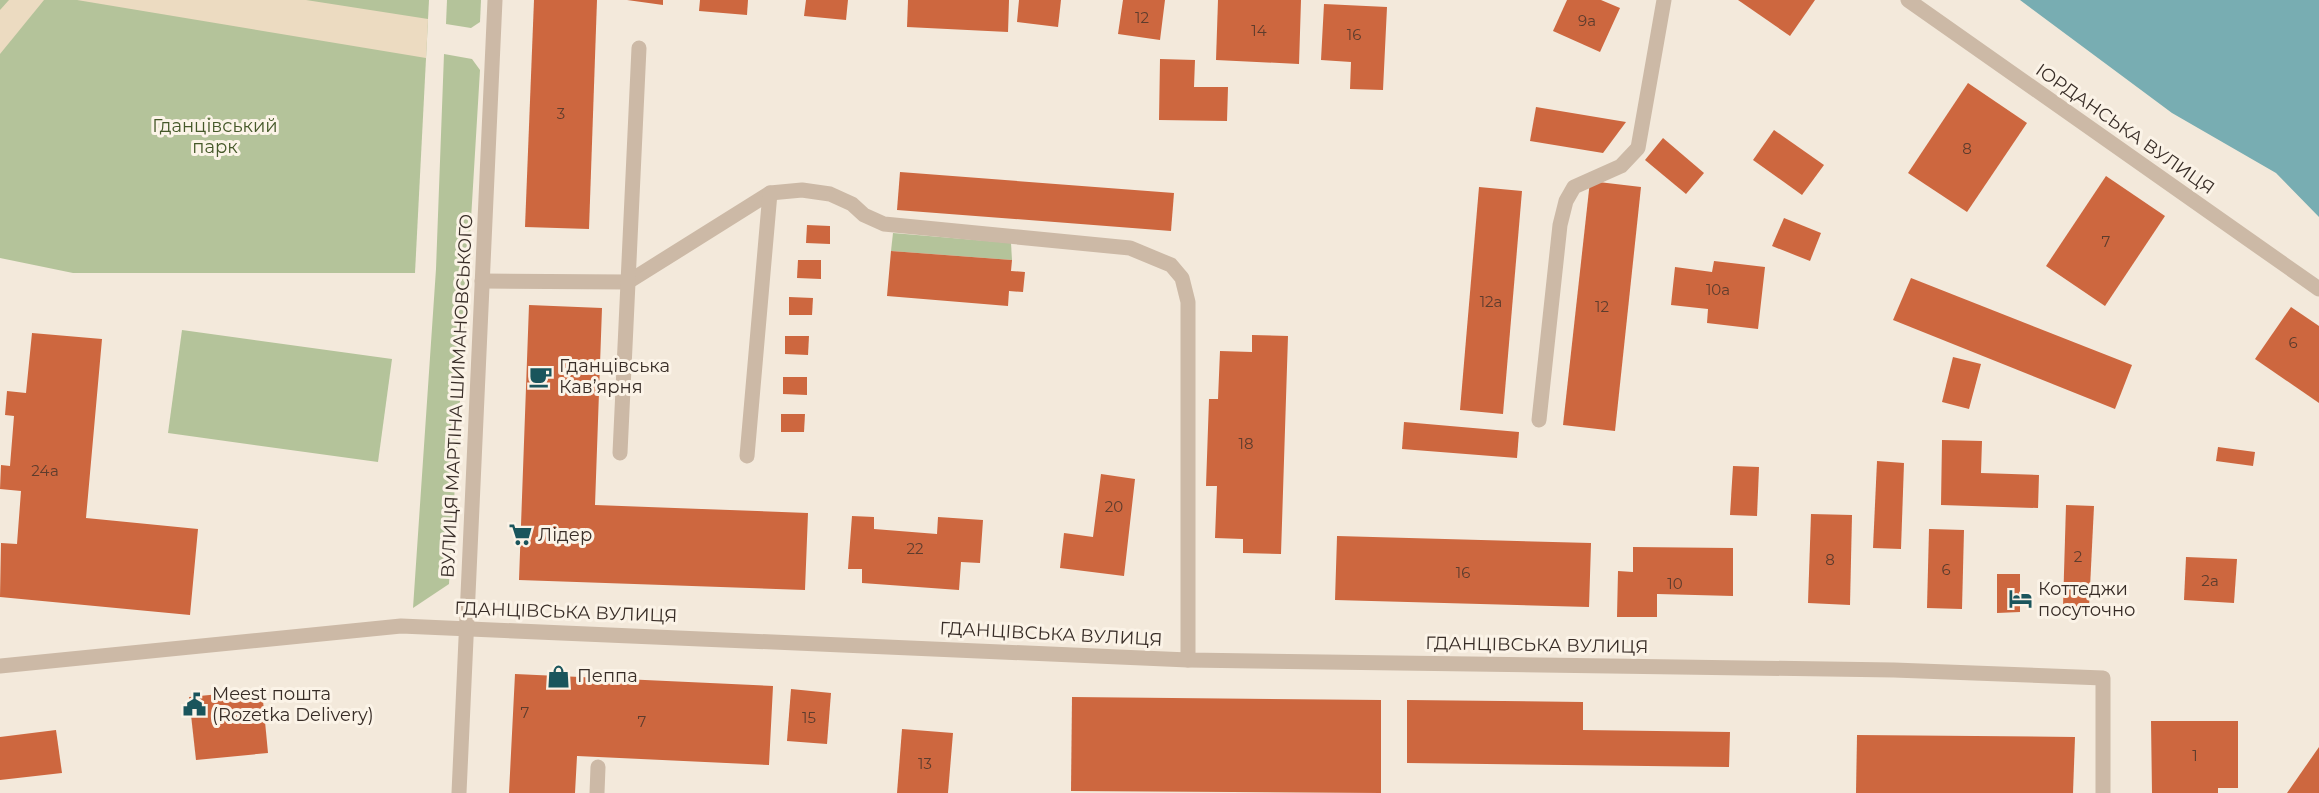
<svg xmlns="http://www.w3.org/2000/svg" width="2319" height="793" font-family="Montserrat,sans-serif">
	<rect width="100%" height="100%" fill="#f3e9db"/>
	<!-- green -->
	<g fill="#b4c39a">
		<polygon points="0,0 429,0 415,273 73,273 0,258"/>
		<polygon points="447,0 481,0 480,22 471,28 446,24"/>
		<polygon points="444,54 472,59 480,70 449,584 413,608 436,269"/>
		<polygon points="893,233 1011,243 1012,260 891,251"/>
		<polygon points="182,330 392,359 378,462 168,433"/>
	</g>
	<!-- plaza -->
	<g fill="#ecdbc1">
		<polygon points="9,0 44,0 0,54 0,10"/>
		<polygon points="77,0 306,0 428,19 426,58"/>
	</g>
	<!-- water -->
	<polygon fill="#78adb2" points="2020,0 2319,0 2319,217 2276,173 2172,113"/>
	<!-- building -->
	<g fill="#cd673f">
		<polygon points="534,0 597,0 589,229 525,227"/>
		<polygon points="627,0 663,0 663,5"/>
		<polygon points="700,0 748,0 747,15 699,11"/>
		<polygon points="806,0 848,0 846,20 804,16"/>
		<polygon points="908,0 1009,0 1008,32 907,27"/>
		<polygon points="1019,0 1061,0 1058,27 1017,22"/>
		<polygon points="1123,0 1165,0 1160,40 1118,34"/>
		<polygon points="1218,0 1301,0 1299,64 1216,60"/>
		<polygon points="1567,0 1601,0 1620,8 1600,52 1553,31"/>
		<polygon points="1738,0 1815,0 1790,36"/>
		<polygon points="1324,4 1387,7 1383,90 1350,89 1351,62 1321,60"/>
		<polygon points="1160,59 1195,60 1194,87 1228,87 1227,121 1159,120"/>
		<polygon points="1968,83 2027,123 1967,212 1908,173"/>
		<polygon points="1536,107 1626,122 1603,153 1530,141"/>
		<polygon points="1774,130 1824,165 1802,195 1753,160"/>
		<polygon points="1663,138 1704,173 1686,194 1645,160"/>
		<polygon points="900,172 1174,193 1171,231 897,210"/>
		<polygon points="2106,176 2165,216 2105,306 2046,266"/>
		<polygon points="1590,181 1641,187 1615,431 1563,425"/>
		<polygon points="1479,187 1522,191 1503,414 1460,410"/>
		<polygon points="1784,218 1821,233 1810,261 1772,246"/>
		<polygon points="807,225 830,226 830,244 806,243"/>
		<polygon points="891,251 1012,260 1011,271 1025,272 1023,292 1009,291 1008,306 887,296"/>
		<polygon points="798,260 821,260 821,279 797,278"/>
		<polygon points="1714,261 1765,267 1758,329 1707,323 1708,309 1671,305 1675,267 1712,272"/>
		<polygon points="1911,278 2132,365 2115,409 1893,320"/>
		<polygon points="789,297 813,298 812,315 789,315"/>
		<polygon points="529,305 602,308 595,505 808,513 805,590 519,580"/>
		<polygon points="2291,307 2319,326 2319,403 2255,359"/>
		<polygon points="32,333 102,339 86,518 198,529 190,615 0,597 1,543 17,544 21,491 0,489 1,465 10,466 14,416 5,415 7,391 26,393"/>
		<polygon points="1252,335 1288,336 1281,554 1243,553 1243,539 1215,538 1217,486 1206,486 1209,399 1218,399 1220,351 1252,352"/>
		<polygon points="785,336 809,336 808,355 785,354"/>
		<polygon points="1953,357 1981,364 1969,409 1942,402"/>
		<polygon points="783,377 807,377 807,395 783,394"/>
		<polygon points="781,414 805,414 804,432 781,432"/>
		<polygon points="1404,422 1519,432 1517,458 1402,449"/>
		<polygon points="1942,440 1982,441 1981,473 2039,475 2038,508 1941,505"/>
		<polygon points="2218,447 2255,452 2253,466 2216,461"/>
		<polygon points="1877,461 1904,463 1901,549 1873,548"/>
		<polygon points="1733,466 1759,467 1757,516 1730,515"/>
		<polygon points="1101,474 1135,479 1124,576 1060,568 1064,533 1093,537"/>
		<polygon points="2066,505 2094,506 2089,608 2063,607"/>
		<polygon points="1811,514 1852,515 1850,605 1808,603"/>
		<polygon points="852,516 874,517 874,529 937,534 938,517 983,520 980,563 961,562 959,590 862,583 862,569 848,569"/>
		<polygon points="1929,529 1964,530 1962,609 1927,608"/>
		<polygon points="1337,536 1591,543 1589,607 1335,600"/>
		<polygon points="1633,547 1733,548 1733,596 1657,594 1657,617 1617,617 1618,571 1633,572"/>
		<polygon points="2186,557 2237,559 2234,603 2184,600"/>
		<polygon points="1997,574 2020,574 2020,612 1997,613"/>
		<polygon points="515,674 773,686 769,765 577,756 575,793 509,793"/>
		<polygon points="791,689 831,693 827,744 787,741"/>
		<polygon points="262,690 268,753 196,760 189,697"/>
		<polygon points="1072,697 1381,700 1381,793 1071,791"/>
		<polygon points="1407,700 1583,702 1583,730 1730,732 1729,767 1407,763"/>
		<polygon points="2151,721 2238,721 2238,788 2218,788 2218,793 2152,793"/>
		<polygon points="902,729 953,733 948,793 897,793"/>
		<polygon points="56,730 62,773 0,780 0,737"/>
		<polygon points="1857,735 2075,737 2073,793 1856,793"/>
		<polygon points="2319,747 2319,793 2287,793"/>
	</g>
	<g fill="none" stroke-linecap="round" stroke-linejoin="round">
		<!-- minor -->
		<g stroke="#ccb9a6" stroke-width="15">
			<polyline points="1908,0 2319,289"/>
			<polyline points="482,281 628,282 770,193 802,190 830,194 852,204 864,215 884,224 1130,248 1171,265 1182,278 1188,302 1188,660"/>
			<polyline points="1539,420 1560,225 1566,201 1574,187 1621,166 1638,148 1664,0"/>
			<polyline points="620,453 639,48"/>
			<polyline points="747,456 770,193"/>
			<polyline points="0,666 401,626 1188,660 1894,670 2103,678 2103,793"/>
			<polyline points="459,793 495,0"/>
			<polyline points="597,793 598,767"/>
		</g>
	</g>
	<!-- icons -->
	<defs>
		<symbol id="cafe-bare" viewBox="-9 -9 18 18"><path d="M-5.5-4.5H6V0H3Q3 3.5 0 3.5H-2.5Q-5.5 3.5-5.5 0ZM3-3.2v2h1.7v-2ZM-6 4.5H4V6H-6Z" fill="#1a555c" stroke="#fbf3e7" stroke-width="2.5" paint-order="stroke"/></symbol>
		<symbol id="supermarket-bare" viewBox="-9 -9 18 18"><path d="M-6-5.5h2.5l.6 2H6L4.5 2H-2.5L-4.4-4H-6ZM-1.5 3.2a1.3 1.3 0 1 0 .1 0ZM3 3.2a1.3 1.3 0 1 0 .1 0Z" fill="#1a555c" stroke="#fbf3e7" stroke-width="2.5" paint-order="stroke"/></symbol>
		<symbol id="hotel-bare" viewBox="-9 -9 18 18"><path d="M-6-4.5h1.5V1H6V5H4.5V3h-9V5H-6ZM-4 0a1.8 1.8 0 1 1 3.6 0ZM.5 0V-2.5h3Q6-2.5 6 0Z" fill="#1a555c" stroke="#fbf3e7" stroke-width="2.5" paint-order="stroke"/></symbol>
		<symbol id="shop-bare" viewBox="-9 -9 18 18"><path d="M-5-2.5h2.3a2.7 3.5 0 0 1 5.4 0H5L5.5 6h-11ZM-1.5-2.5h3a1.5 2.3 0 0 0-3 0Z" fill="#1a555c" stroke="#fbf3e7" stroke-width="2.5" paint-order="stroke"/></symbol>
		<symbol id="civic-bare" viewBox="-9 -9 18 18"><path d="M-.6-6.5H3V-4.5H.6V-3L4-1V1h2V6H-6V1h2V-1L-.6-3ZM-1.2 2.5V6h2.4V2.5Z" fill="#1a555c" stroke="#fbf3e7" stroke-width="2.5" paint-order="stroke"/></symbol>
	</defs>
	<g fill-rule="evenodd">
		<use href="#cafe-bare" x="524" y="360" width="33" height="33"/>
		<use href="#supermarket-bare" x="504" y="518" width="33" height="33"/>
		<use href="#hotel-bare" x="2004" y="582" width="33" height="33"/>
		<use href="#shop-bare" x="542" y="660" width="33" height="33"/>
		<use href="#civic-bare" x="178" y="688" width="33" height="33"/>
	</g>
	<g text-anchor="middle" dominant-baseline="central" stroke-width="6" stroke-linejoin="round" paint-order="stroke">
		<!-- number labels -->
		<g font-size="15" fill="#5d3c2d">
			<text x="1142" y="17">12</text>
			<text x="1587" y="20">9а</text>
			<text x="1259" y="30">14</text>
			<text x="1354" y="34">16</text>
			<text x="561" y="113">3</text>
			<text x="1967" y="148">8</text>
			<text x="2106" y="241">7</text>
			<text x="1718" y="289">10а</text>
			<text x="1491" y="301">12а</text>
			<text x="1602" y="306">12</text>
			<text x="2293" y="342">6</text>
			<text x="1246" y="443">18</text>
			<text x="45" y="470">24а</text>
			<text x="1114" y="506">20</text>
			<text x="915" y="548">22</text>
			<text x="2078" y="556">2</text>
			<text x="1830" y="559">8</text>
			<text x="1946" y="569">6</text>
			<text x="1463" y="572">16</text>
			<text x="2210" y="580">2а</text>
			<text x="1675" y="583">10</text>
			<text x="525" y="712">7</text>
			<text x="809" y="717">15</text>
			<text x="642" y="721">7</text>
			<text x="2195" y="755">1</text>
			<text x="925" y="763">13</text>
		</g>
		<!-- park labels -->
		<g font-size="18" fill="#455829" stroke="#fbf3e7">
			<text x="215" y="126">Гданцівський<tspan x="215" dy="21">парк</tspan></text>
		</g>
		<!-- street labels -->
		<g font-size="18" fill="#382d27" stroke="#fbf3e7">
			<text transform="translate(2125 129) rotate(35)">ІОРДАНСЬКА ВУЛИЦЯ</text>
			<text transform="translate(457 396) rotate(-87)">ВУЛИЦЯ МАРТІНА ШИМАНОВСЬКОГО</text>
			<text transform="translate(566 612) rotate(2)">ГДАНЦІВСЬКА ВУЛИЦЯ</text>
			<text transform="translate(1051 634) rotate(3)">ГДАНЦІВСЬКА ВУЛИЦЯ</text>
			<text transform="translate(1537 645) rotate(1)">ГДАНЦІВСЬКА ВУЛИЦЯ</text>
		</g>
		<!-- poi labels -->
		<g font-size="18" fill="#382d27" stroke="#fbf3e7" text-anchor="start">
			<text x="559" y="366">Гданцівська<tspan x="559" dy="21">Кавʼярня</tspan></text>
			<text x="538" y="535">Лідер</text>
			<text x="2038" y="589">Коттеджи<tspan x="2038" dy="21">посуточно</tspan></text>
			<text x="577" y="676">Пеппа</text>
			<text x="212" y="694">Meest пошта<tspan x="212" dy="21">(Rozetka Delivery)</tspan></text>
		</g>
	</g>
</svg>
